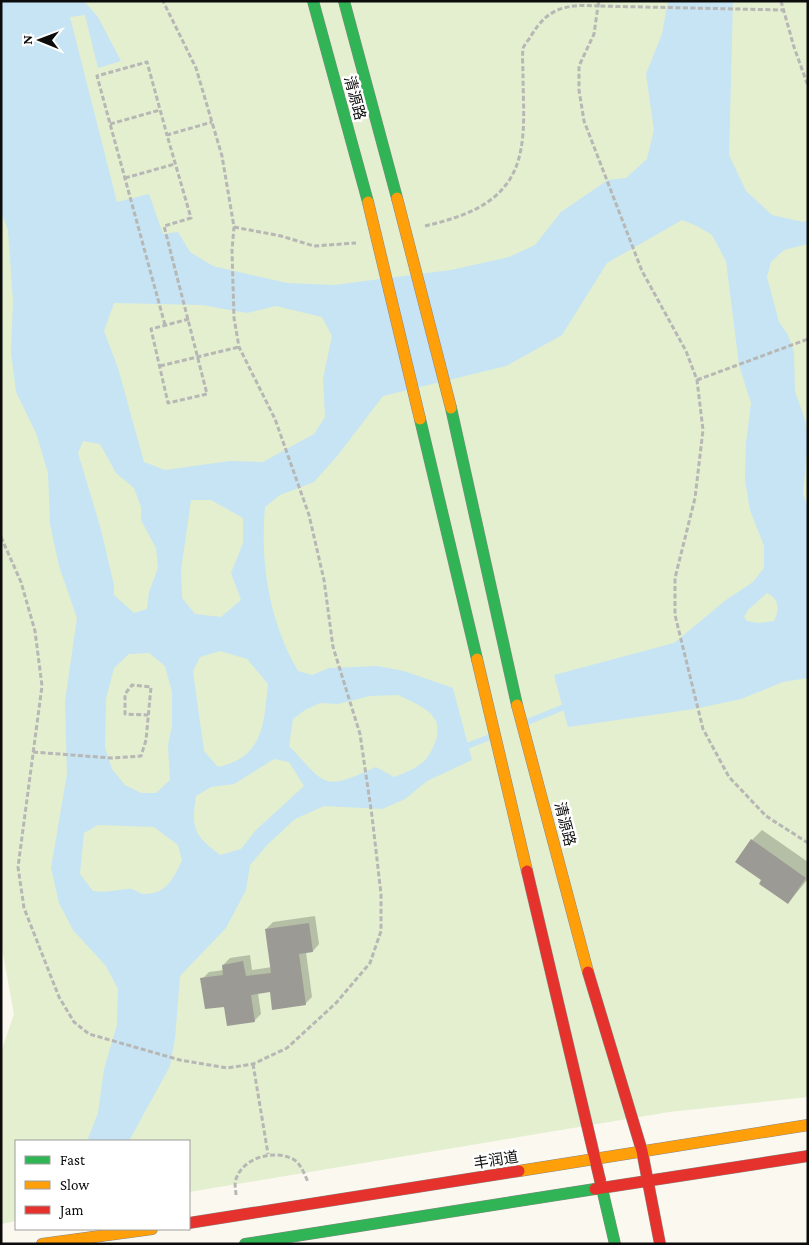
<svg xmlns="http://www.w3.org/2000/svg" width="809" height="1245" font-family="'Crimson Pro','Noto Sans SC',serif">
	<rect width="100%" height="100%" fill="#faf8ef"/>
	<!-- green -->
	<polygon fill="#e3efcf" points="1,1 808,1 808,1097 669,1112 189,1192 189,1141 16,1141 16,1221 1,1224 1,1052 14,1014 1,943"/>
	<!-- water -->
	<path fill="#c6e4f3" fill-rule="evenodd" d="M 1,1 L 84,1 L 98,17 L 121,61 L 98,68 L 85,15 L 70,17 L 117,202 L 149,194 L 163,234 L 178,232 L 190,252 L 213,266 L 287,283 L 334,285 L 451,270 L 509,257 L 535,245 L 561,212 L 608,180 L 626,178 L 647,159 L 654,130 L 646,74 L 662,34 L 668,1 L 733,1 L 729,155 L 746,191 L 772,215 L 803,222 L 808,220 L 808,244 L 784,250 L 771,262 L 767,277 L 779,322 L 788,335 L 794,352 L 795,391 L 805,420 L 808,439 L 803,494 L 808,507 L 808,678 L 783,682 L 741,699 L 694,709 L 568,727 L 554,675 L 674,643 L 726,600 L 753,582 L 764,568 L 764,546 L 750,510 L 745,480 L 746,443 L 751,403 L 739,365 L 726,261 L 712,235 L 697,226 L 682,220 L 607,263 L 562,335 L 506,366 L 383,396 L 338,455 L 314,482 L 280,495 L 265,507 C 260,563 269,621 298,671 L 312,675 L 329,668 L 377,666 L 404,671 L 453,688 L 472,760 L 427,781 L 405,799 L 382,809 L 324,806 L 295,819 L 268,844 L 250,865 L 246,890 L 226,928 L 180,976 L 175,1039 L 170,1066 L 129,1141 L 87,1141 L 98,1113 L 104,1069 L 117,1025 L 118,989 L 106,966 L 73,930 L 59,903 L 51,868 L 67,774 L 65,701 L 77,618 L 59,566 L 50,524 L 48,473 L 36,433 L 16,392 L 11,352 L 13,301 L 8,230 L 1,212 ZM 114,303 L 202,305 L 247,313 L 276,306 L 322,317 L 332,336 L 323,379 L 325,417 L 314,434 L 263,462 L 230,461 L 165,470 L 144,462 L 118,368 L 104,331 ZM 83,441 L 100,444 L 116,473 L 134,488 L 141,507 L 141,520 L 156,548 L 158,568 L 149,592 L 147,609 L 134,613 L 114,595 L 114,585 L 100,526 L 78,453 ZM 191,500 L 211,500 L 243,518 L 243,543 L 231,573 L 241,600 L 221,617 L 195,614 L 182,598 L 181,570 ZM 767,593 C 779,599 780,609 774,621 L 758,623 L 747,621 L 744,617 L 748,610 ZM 220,651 L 247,659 L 268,684 C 264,723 264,757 218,767 L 204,751 L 193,671 L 200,657 ZM 149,653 L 165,666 L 172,692 L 172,725 L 168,745 L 170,780 L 156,793 L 141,793 L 125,785 L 112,769 L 105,747 L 106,699 L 114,668 L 129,654 ZM 398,695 C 410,701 430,708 436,721 C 438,726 438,735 436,740 C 428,763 418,768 394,777 L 376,767 C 322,791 328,787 289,746 L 293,719 L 305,710 L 320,703 L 338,704 L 370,696 ZM 274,759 L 289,762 L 304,786 L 256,830 L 241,849 L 220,855 C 194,835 191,829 196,796 L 211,787 L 234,784 ZM 98,825 L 154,827 L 178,845 L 182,860 C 174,878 166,895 143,894 C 138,893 134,888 128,889 C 114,890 108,893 93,891 L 80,874 L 84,833 Z"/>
	<!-- shadow -->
	<g fill="#0003">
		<polygon points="762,830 808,862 808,879 788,903 763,880 752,840"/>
		<polygon points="315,916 319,944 313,951 306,952 312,997 305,1004 271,991 258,993 261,1014 254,1021 225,1005 202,979 209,972 224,970 223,965 230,958 250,955 252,970 272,967 266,929 273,922"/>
	</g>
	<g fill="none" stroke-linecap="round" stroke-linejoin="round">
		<!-- stream -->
		<g stroke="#c6e4f3" stroke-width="6">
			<polyline points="527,722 569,705"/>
			<polyline points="462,748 490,737"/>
		</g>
	</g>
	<!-- building -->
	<g fill="#9c9a95">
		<polygon points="751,839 806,878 788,904 759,884 761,880 735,862"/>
		<polygon points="309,923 313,952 299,954 306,1005 272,1010 270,992 251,995 255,1022 227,1026 224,1007 205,1009 200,978 223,975 222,965 243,961 246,976 271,973 265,929"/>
	</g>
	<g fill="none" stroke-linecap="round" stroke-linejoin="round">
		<defs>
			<g id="fast">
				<polyline points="313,1 368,202"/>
				<polyline points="344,1 397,198"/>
				<polyline points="451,408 517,705"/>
				<polyline points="420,419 477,659"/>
				<polyline points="600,1180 615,1244"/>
				<polyline points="245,1244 595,1189"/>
			</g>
			<g id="slow">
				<polyline points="477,659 527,871"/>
				<polyline points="517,705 588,972"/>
				<polyline points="519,1171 808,1125"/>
				<polyline points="42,1244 152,1229"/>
			</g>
			<g id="jam">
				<polyline points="527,871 600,1180"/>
				<polyline points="588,972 642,1151 660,1244"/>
				<polyline points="595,1189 808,1156"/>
				<polyline points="189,1223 519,1171"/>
			</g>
		</defs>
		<!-- fast casing -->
		<use href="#fast" stroke="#8a8985" stroke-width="12"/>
		<!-- slow casing -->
		<use href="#slow" stroke="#8a8985" stroke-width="12"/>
		<!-- jam casing -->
		<use href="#jam" stroke="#8a8985" stroke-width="12"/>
		<!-- path -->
		<g stroke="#b7b7b5" stroke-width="3" stroke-dasharray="5 2.5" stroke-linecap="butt">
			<polyline points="599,1 598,6 783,10"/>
			<polyline points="781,1 794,47 808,86"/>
			<polyline points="110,124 160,110"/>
			<polyline points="125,178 175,164"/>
			<path d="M 425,226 C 454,219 486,210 505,186 C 529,157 523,111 523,75 C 523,67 522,57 523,49 C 524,44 529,40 531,36 C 548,7 567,4 598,6 L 594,34 L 579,66 L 579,90 L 584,121 L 642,271 L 686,351 L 697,380 L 703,430 L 695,498 L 675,578 L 675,615 L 703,729 L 729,777 L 766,816 L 808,843"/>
			<polyline points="234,227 281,236 314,246 356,243"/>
			<polyline points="189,319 151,329 168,403 207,394 164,226 191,218 167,135 212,122"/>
			<polyline points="165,325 97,76 147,62 167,135"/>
			<polyline points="160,366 239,347"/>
			<polyline points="697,380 808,339"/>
			<polyline points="1,537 21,582 35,631 42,686 18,867 24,908 59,997 74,1022 89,1034 180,1060 227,1068 253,1064 287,1048 336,1003 370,963 381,931 381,894 372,816 360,734 333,647 324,580 309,515 275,419 239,347 234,318 232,250 234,227 222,156 196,68 163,1"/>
			<polyline points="33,752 111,758 141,756 146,740 151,687 132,685 125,694 125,714 148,715"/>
			<polyline points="253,1064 268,1154"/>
			<path d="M 236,1195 C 236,1191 234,1183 236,1179 C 243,1158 273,1149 293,1159 C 301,1164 304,1173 308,1182"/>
		</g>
		<!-- fast -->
		<use href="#fast" stroke="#30b455" stroke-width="11"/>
		<!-- slow -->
		<use href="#slow" stroke="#ff9f0a" stroke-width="11"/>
		<!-- jam -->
		<use href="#jam" stroke="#e5322d" stroke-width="11"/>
		<defs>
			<g id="slow-bridge">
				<polyline points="397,198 451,408"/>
				<polyline points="368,202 420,419"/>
			</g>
		</defs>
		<!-- slow-bridge casing -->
		<use href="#slow-bridge" stroke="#8a8985" stroke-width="12" stroke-linecap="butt"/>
		<!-- slow-bridge -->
		<use href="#slow-bridge" stroke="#ff9f0a" stroke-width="11"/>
	</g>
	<g text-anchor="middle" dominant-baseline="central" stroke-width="5" stroke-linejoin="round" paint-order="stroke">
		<!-- street labels -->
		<g font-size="15" fill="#0c0c0c" stroke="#fff">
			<text transform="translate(355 98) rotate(75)">清源路</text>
			<text transform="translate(565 824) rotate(76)">清源路</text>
			<text transform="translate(496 1160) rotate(-9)">丰润道</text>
		</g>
	</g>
	<!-- border -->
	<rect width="809" height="1245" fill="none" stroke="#0c0c0c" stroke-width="5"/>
	<!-- legend -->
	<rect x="15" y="1140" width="175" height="90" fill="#ffffff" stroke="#9e9e9e"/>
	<rect x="25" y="1156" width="25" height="8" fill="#30b455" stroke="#9e9e9e"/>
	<text x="60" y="1165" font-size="15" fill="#0c0c0c">Fast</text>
	<rect x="25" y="1181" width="25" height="8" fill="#ff9f0a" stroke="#9e9e9e"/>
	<text x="60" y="1190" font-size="15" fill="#0c0c0c">Slow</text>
	<rect x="25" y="1206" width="25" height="8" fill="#e5322d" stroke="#9e9e9e"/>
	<text x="60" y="1215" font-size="15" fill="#0c0c0c">Jam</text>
	<!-- north arrow -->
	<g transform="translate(40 40) rotate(271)" stroke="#ffffff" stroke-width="4" paint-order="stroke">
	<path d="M0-4L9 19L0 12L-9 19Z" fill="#0c0c0c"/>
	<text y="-8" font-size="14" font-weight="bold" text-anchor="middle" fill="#0c0c0c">N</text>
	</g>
</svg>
